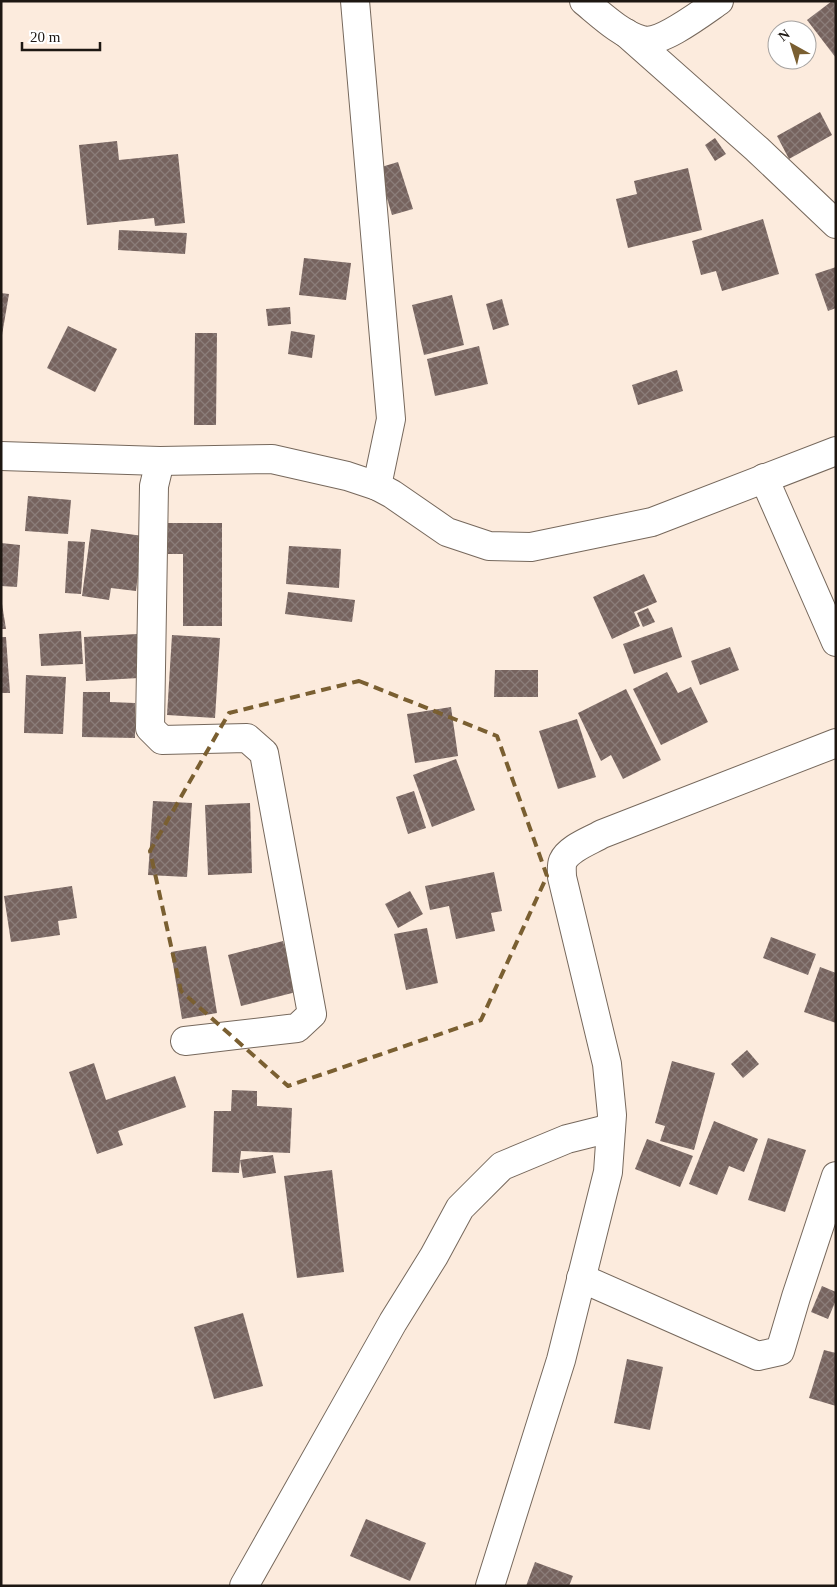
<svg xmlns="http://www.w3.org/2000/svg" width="837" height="1587" font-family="Georgia,serif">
	<defs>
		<pattern id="building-cross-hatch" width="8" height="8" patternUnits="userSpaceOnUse" patternTransform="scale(1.25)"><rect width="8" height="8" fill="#76635e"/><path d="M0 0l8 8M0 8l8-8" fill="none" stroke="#8b7d79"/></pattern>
	</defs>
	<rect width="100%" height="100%" fill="#fcebdd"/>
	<!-- building -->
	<g fill="url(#building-cross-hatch)">
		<polygon points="832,1 836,1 836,58 807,20"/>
		<polygon points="820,112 832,135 789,159 777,136"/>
		<polygon points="715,138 726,154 715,161 705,145"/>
		<polygon points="117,141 119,160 178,154 185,223 155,226 154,218 87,225 79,145"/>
		<polygon points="398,162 413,209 392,215 378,168"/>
		<polygon points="688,168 702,230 628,248 616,199 637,194 634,181"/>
		<polygon points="763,219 779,274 722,291 716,271 701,275 692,241"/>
		<polygon points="119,230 187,233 185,254 118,250"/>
		<polygon points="304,258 351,263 346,300 299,295"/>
		<polygon points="836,267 836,308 828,311 815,274"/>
		<polygon points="1,293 9,294 2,335 1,335"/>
		<polygon points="452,295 464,345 424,355 412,305"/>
		<polygon points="502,299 509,325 493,330 486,304"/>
		<polygon points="290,307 291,324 268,326 266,309"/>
		<polygon points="68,326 117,349 95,392 47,368"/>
		<polygon points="291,331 315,335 312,358 288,354"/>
		<polygon points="195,333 217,333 216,425 194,425"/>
		<polygon points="479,346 488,384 435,396 427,359"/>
		<polygon points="677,370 683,391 638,405 632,385"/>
		<polygon points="28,496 71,500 68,534 25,531"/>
		<polygon points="168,523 222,523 222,626 183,626 183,554 168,554"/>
		<polygon points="91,529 143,536 136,591 111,588 109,600 82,596"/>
		<polygon points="68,541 85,542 81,594 65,593"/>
		<polygon points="1,543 20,545 17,587 1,586"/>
		<polygon points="289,546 341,549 339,588 286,584"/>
		<polygon points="644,574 657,602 634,612 640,626 612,639 593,597"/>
		<polygon points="288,592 355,600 352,622 285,614"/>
		<polygon points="1,604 2,604 6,629 1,629"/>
		<polygon points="648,608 655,622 643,627 637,613"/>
		<polygon points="672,627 682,657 634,674 623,644"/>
		<polygon points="81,631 83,664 41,666 39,634"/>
		<polygon points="137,634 139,678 86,681 84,637"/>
		<polygon points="172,635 220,638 215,718 167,715"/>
		<polygon points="1,637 6,637 10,693 1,693"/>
		<polygon points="730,647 739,670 700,685 691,661"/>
		<polygon points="495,670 538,670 538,697 494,697"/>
		<polygon points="667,672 678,693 691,687 708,722 661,745 633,689"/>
		<polygon points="26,675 66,677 63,734 24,733"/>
		<polygon points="626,689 661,760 623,779 611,755 601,761 578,713"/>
		<polygon points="83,692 110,692 110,702 135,703 135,738 82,737"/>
		<polygon points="451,707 458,756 415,763 407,714"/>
		<polygon points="577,719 596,777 558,789 539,731"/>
		<polygon points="456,759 475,810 432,827 413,775"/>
		<polygon points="414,791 426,828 408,834 396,797"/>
		<polygon points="153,801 192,803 187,877 148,875"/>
		<polygon points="250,803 252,873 208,875 205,805"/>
		<polygon points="494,872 502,911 491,913 495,931 456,939 449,906 430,910 425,886"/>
		<polygon points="72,886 77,918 58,921 60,935 11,942 4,896"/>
		<polygon points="410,891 423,914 398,928 385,904"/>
		<polygon points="427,928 438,983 406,990 394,934"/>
		<polygon points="771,937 816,954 808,975 763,958"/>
		<polygon points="283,941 296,992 241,1006 228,955"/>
		<polygon points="206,946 217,1013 182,1019 171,952"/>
		<polygon points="820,967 836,973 836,1023 804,1012"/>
		<polygon points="747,1050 759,1064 743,1078 731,1064"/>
		<polygon points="672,1061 715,1073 694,1150 660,1141 665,1126 655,1123"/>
		<polygon points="94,1063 106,1100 175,1076 186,1107 118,1131 123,1145 97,1154 69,1072"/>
		<polygon points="232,1090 257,1091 257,1106 292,1108 290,1153 241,1151 240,1160 273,1155 276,1173 243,1178 240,1160 239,1173 212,1172 214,1111 231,1111"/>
		<polygon points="714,1121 758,1139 744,1172 729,1166 717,1195 689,1184"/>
		<polygon points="768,1138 806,1150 785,1212 748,1200"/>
		<polygon points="647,1139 693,1156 680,1187 635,1169"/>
		<polygon points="332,1170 344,1272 297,1278 284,1176"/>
		<polygon points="822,1286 836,1292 836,1300 828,1319 811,1312"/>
		<polygon points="243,1313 263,1386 214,1399 194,1327"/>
		<polygon points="824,1350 836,1353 836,1406 809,1398"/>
		<polygon points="627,1359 663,1367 650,1430 614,1423"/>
		<polygon points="366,1519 426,1543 410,1581 350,1556"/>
		<polygon points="535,1562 573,1576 569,1586 526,1586"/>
	</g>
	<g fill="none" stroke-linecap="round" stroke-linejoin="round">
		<defs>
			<g id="minor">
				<polyline points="355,1 391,419 377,486"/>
				<path d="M 584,1 C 600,14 622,35 642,40 C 660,45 703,12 719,1"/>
				<polyline points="626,33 757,149 836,224"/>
				<polyline points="160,461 154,486 150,728 162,740 247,738 264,753 312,1014 297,1028 185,1041"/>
				<polyline points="764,478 836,642"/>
				<polyline points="581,1278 758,1356 780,1351 796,1297 836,1176"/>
				<polyline points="244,1586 393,1322 434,1256 460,1208 502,1166 567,1139 611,1128"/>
				<path d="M 490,1586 L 561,1360 L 608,1172 L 612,1115 L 607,1064 L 562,877 C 562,872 561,866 563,861 C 569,848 590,841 602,834 L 836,743"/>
			</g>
			<polyline id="tertiary" points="1,456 160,461 272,459 347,476 377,486 392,494 447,532 489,546 531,547 652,522 836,451"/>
		</defs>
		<!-- minor casing -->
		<use href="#minor" stroke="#76685c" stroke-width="30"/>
		<!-- tertiary casing -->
		<use href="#tertiary" stroke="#76685c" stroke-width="30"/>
		<!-- minor -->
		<use href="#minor" stroke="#fff" stroke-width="28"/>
		<!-- tertiary -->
		<use href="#tertiary" stroke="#fff" stroke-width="28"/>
	</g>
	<!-- marked area -->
	<path fill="none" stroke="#7a5f31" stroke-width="4" stroke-dasharray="10 6" stroke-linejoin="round" d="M 359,681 L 497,736 L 547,876 L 481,1020 L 288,1086 L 181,991 L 150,851 L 229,713 Z"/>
	<!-- border -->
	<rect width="837" height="1587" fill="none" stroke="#1d1712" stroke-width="5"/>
	<!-- north arrow -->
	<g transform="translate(792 45) rotate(321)"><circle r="24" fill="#ffffff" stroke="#a5a2a0"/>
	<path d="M0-4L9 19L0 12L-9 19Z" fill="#7a5f31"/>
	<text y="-8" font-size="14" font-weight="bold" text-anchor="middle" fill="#1d1712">N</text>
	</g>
	<!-- scale -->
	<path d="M22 42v8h78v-8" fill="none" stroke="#1d1712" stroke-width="2.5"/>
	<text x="30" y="42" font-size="15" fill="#1d1712" stroke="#ffffff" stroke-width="4" paint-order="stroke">20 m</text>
</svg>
